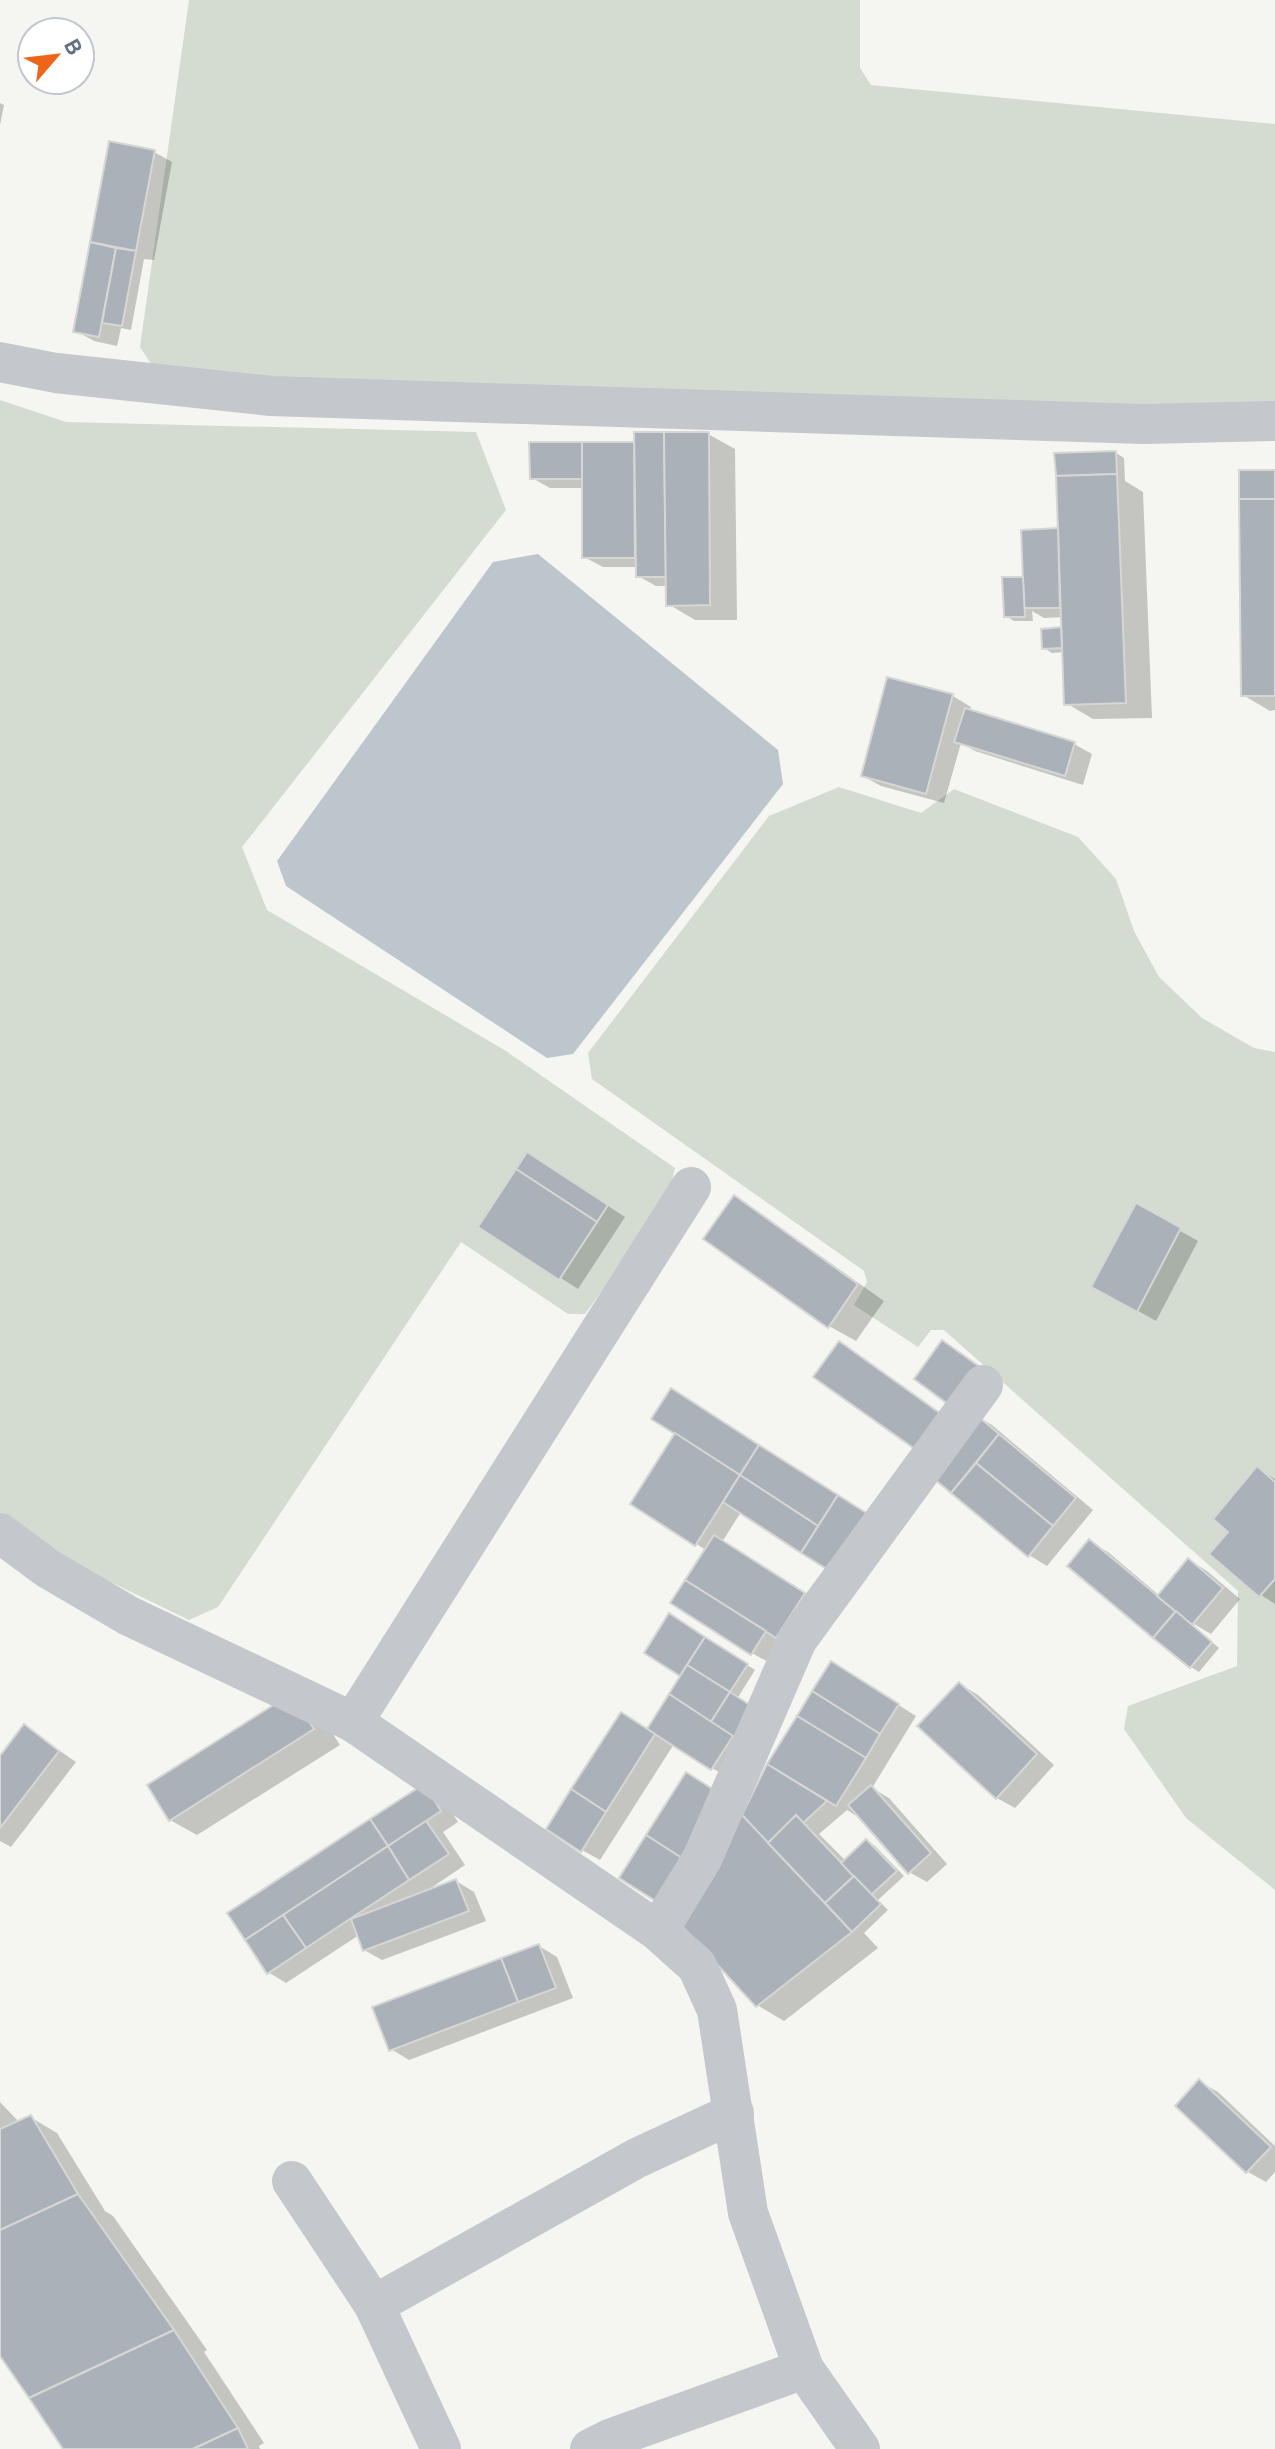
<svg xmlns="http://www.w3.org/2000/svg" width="1275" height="2449" font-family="Ubuntu,sans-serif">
	<rect width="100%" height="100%" fill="#f5f5f1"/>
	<!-- green -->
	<g fill="#d4dcd2">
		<polygon points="189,0 860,0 860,68 871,85 1275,124 1275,410 518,390 155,370 140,347"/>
		<polygon points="0,400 66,422 476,432 506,510 242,847 267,910 506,1051 675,1168 667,1201 585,1314 568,1314 461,1242 218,1607 189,1620 96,1575 0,1516"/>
		<polygon points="839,787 921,813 954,789 1078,837 1116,879 1134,931 1159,977 1202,1018 1254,1048 1275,1052 1275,1890 1186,1818 1124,1729 1128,1706 1237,1666 1238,1591 944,1330 931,1330 918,1347 854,1305 867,1282 864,1271 592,1079 588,1053 769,816"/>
	</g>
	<!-- water -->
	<polygon fill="#bdc6cd" points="538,554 778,750 783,784 573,1054 547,1058 286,886 277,861 493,562"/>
	<!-- shadow -->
	<g fill="#0003">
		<polygon points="0,103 4,105 0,125"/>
		<polygon points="110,144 154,152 172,162 154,260 144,259 131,330 121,328 117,346 94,341 76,331"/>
		<polygon points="708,434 735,449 737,620 695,620 668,604 668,586 656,586 638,576 637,567 603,567 584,557 584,488 550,488 532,478 531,444 636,444"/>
		<polygon points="1116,453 1124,458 1125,481 1143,492 1152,718 1093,719 1066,703 1064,652 1052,653 1044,648 1043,630 1063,629 1063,617 1044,618 1032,611 1033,621 1014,621 1006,616 1025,579"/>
		<polygon points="1275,472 1275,710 1270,711 1243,695"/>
		<polygon points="889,679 953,696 971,707 969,711 1074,744 1092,754 1083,785 975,751 961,743 944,803 881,786 863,776"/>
		<polygon points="546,1165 625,1217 578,1289 481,1226"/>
		<polygon points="735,1198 761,1214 884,1301 856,1341 829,1326"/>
		<polygon points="1136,1206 1198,1241 1156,1321 1094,1286"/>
		<polygon points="690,1401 888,1528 836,1573 741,1512 722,1542 822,1605 770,1663 752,1653 706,1550 633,1504 678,1433"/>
		<polygon points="972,1414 992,1425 1093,1510 1047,1566 1029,1555 928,1471"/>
		<polygon points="1258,1469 1275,1479 1275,1604 1261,1595 1212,1554 1231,1532"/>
		<polygon points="1090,1542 1108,1552 1160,1596 1189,1560 1207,1571 1240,1599 1211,1634 1194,1624 1193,1626 1219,1648 1199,1672 1191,1667"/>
		<polygon points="722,1649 755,1670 737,1699 730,1779 674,1744 600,1860 582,1850 648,1731 683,1676 647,1653"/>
		<polygon points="849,1674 916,1716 872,1788 889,1798 947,1864 927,1882 909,1872 857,1812 855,1815 847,1810 819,1834 846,1861 867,1841 875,1846 904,1876 878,1900 888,1910 864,1933 878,1948 784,2021 757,2005 744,1816 769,1765"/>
		<polygon points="960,1684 978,1695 1054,1765 1015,1808 997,1798"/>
		<polygon points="318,1711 340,1745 197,1835 170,1820"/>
		<polygon points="25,1727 76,1762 11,1847 0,1841 0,1760"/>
		<polygon points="442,1797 458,1822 443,1832 465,1865 428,1890 456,1881 474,1892 486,1921 382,1960 364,1950 359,1935 286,1983 268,1972 229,1913"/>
		<polygon points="539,1946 557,1957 573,1998 409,2060 391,2049"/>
		<polygon points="1200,2082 1218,2092 1275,2146 1275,2172 1266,2182 1248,2172 1178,2106"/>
		<polygon points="0,2102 19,2122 30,2117 57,2133 105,2211 113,2216 207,2350 204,2352 264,2443 259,2446 260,2449 65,2449 0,2353"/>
	</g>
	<!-- building -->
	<g fill="#aab1b8" stroke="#d6d6d4" stroke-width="2">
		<polygon points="109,141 155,150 136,251 90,242"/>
		<polygon points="90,242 116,248 99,337 73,332"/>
		<polygon points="116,248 136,251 122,326 102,323"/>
		<polygon points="634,432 664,432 666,577 636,577"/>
		<polygon points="664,432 709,432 710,605 666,606"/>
		<polygon points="529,442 582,442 582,479 530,479"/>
		<polygon points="582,442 634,442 635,558 582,558"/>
		<polygon points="1116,451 1117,474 1056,476 1054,453"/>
		<rect x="1239" y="470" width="36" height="29"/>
		<polygon points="1117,474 1126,703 1064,705 1056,476"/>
		<polygon points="1239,499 1275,499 1275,696 1241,696"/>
		<polygon points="1058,528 1060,608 1024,608 1021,530"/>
		<polygon points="1002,577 1023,577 1025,617 1004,617"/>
		<polygon points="1061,627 1062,648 1042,649 1041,629"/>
		<polygon points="887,677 953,694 926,794 861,776"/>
		<polygon points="965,708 1075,742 1065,776 954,742"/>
		<polygon points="527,1152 608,1205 597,1222 516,1169"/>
		<polygon points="516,1169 597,1222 559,1280 478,1227"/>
		<polygon points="734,1195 858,1284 828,1328 703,1239"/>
		<polygon points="1136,1203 1181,1228 1137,1312 1091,1287"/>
		<polygon points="942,1340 980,1367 952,1407 914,1379"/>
		<polygon points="839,1341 948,1419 922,1454 813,1377"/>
		<polygon points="671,1388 759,1445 740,1475 651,1419"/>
		<polygon points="973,1412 999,1434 951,1493 925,1471"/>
		<polygon points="675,1433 740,1475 695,1546 630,1504"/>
		<polygon points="999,1434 1076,1498 1053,1526 976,1463"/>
		<polygon points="759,1445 838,1495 818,1526 740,1475"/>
		<polygon points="976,1463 1053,1526 1028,1557 951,1493"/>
		<polygon points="1257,1466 1275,1482 1275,1579 1259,1597 1209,1554 1228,1532 1213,1519"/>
		<polygon points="740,1475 818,1526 801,1553 723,1502"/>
		<polygon points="838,1495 871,1516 835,1574 801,1553"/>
		<polygon points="714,1535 805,1593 776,1638 685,1580"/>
		<polygon points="1089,1539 1176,1611 1153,1638 1067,1566"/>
		<polygon points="1188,1558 1223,1588 1192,1625 1157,1596"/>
		<polygon points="685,1580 766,1631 751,1655 670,1603"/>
		<polygon points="1176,1611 1212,1642 1190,1668 1153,1638"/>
		<polygon points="669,1613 705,1637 680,1676 644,1653"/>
		<polygon points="705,1637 748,1664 730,1692 687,1665"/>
		<polygon points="831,1661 899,1704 880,1734 812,1691"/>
		<polygon points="687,1665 730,1692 711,1722 669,1694"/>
		<polygon points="959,1682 1037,1754 996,1799 917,1726"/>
		<polygon points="812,1691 880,1734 866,1758 797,1716"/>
		<polygon points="730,1692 762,1713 743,1743 711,1722"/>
		<polygon points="291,1694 314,1729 169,1821 147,1785"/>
		<polygon points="669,1694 733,1736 711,1770 647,1729"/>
		<polygon points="621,1712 655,1734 606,1812 571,1789"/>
		<polygon points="797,1716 866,1758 836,1806 767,1764"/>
		<polygon points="24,1724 59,1751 0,1828 0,1756"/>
		<polygon points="767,1764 827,1801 803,1823 796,1815 768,1843 742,1815"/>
		<polygon points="686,1772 725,1797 685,1860 646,1835"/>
		<polygon points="424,1784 441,1811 388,1846 370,1819"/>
		<polygon points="871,1785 931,1853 908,1874 848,1805"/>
		<polygon points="571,1789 606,1812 581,1852 546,1829"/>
		<polygon points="742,1815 852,1932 756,2007 679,1923"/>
		<polygon points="796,1815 854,1876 825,1903 768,1843"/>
		<polygon points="370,1819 388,1846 245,1940 227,1913"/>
		<polygon points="426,1821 449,1854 409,1880 388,1846"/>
		<polygon points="646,1835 685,1860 659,1903 619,1878"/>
		<polygon points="866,1839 897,1871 871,1895 841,1863"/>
		<polygon points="388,1846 409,1880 306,1948 283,1915"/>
		<polygon points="854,1876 881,1904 852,1932 825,1903"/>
		<polygon points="456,1879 469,1911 363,1951 351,1919"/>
		<polygon points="283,1915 306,1948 267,1974 245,1940"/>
		<polygon points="539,1944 556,1988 518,2002 501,1958"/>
		<polygon points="501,1958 518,2002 389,2051 372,2007"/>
		<polygon points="1199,2079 1271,2147 1246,2173 1175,2106"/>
		<polygon points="31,2115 78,2194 0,2230 0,2129"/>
		<polygon points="78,2194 174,2330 29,2398 0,2356 0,2230"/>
		<polygon points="174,2330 238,2428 193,2449 63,2449 29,2398"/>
		<polygon points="238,2428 248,2449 193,2449"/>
	</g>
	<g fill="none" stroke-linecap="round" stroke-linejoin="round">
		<!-- minor -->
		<g stroke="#c4c7cb" stroke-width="40">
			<polyline points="0,362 56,373 271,396 1144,424 1275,421"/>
			<polyline points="0,1533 47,1568 129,1616 353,1722 658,1931 697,1966 717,2010 748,2213 804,2369 860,2449"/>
			<polyline points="353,1722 691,1187"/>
			<polyline points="658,1931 702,1859 797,1640 983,1385"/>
			<polyline points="292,2181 374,2305 441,2449"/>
			<polyline points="374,2305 637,2158 734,2113"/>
			<polyline points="590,2449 612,2438 804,2369"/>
		</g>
	</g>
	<!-- north arrow -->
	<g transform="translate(56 56) rotate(62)"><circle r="38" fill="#ffffff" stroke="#c0c6ce" stroke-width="2"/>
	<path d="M0-6L14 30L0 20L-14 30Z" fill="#ec6519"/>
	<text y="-12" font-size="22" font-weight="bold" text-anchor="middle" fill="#627184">B</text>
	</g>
</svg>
